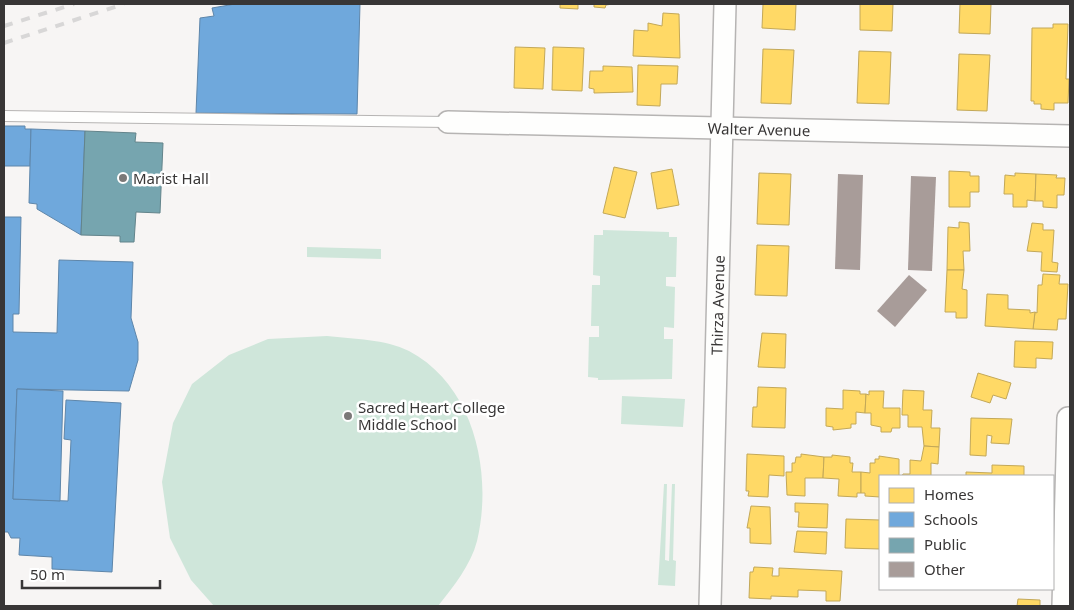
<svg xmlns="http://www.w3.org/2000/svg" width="1074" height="610" font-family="'Noto Sans',sans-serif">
	<rect width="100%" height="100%" fill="#f7f5f4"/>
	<!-- green -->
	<g fill="#cfe6da">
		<polygon points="603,230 669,232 669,237 677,237 676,277 666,277 666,286 675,287 674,328 664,327 664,339 673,339 672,379 598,380 598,378 588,377 589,337 599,337 599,326 591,326 592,285 600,285 600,276 593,275 594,235 603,235"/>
		<polygon points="307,247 381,249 381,259 307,257"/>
		<path d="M 327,336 C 354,339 385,339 409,351 C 475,386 493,474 477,541 C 471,565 453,587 438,606 L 214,606 L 191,580 L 170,538 L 162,482 L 173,423 L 192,384 L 229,355 L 268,339 Z"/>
		<polygon points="622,396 685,399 683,427 621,424"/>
		<polygon points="664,484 667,484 665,560 669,561 672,484 675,484 673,560 676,561 675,586 658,585"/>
	</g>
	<!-- homes -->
	<g fill="#ffd966" stroke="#c3a858">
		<polygon points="560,4 578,4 578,9 560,8"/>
		<polygon points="594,4 613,4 606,5 605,8 594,7"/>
		<polygon points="763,4 796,4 795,30 762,28"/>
		<polygon points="860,4 893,4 892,31 860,30"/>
		<polygon points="960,4 991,4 990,34 959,33"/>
		<polygon points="663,13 679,14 680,58 633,56 634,30 648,31 648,23 662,26"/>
		<polygon points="1053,24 1068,24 1066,79 1069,79 1068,103 1054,103 1054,110 1041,109 1041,104 1034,104 1034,101 1031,101 1032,28 1053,28"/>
		<polygon points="515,47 545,48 543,89 514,88"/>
		<polygon points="553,47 584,48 582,91 552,90"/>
		<polygon points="763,49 794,50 791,104 761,103"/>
		<polygon points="859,51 891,52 889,104 857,103"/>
		<polygon points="959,54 990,55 987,111 957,110"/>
		<polygon points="638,65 678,66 677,84 661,84 660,106 637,105"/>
		<polygon points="603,66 632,67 633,92 594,93 594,89 589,88 590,71 603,71"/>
		<polygon points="614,167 637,172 625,218 603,213"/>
		<polygon points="672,169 679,205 657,209 651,173"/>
		<polygon points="949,171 970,172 970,176 979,176 979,192 970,192 970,207 949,207"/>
		<polygon points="759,173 791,174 789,225 757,224"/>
		<polygon points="1015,173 1036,174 1035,201 1027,200 1027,207 1013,207 1013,194 1004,194 1005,175 1015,176"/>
		<polygon points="1036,174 1057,175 1056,178 1065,178 1064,195 1057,195 1057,208 1043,207 1043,201 1035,201"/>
		<polygon points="959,222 969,223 970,251 963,251 964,270 947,270 948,227 959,228"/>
		<polygon points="1032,223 1043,224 1043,230 1054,230 1052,262 1058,263 1057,272 1041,271 1042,252 1027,251"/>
		<polygon points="757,245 789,246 787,296 755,295"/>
		<polygon points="947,270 964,270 962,289 967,290 967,318 956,318 956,312 945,312"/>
		<polygon points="1043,274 1060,275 1059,284 1068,284 1066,319 1058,319 1057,330 1033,329 1035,312 1037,313 1038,285 1042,285"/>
		<polygon points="987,294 1008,295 1008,309 1030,310 1030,313 1035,312 1033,329 985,326"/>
		<polygon points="762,333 786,334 785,368 758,367"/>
		<polygon points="1015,341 1053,342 1052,359 1036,358 1036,368 1014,367"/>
		<polygon points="978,373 1011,383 1006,399 993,395 990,403 971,397"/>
		<polygon points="758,387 786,388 785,428 752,427 753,407 757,407"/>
		<polygon points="843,390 860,391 860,394 866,394 865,413 856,412 856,424 851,424 851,428 833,430 833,427 826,426 826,408 843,409"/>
		<polygon points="903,390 924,391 923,410 932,410 931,428 940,428 939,447 924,446 922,427 908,427 908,415 902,415"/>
		<polygon points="869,391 884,391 883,408 900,408 900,428 892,428 891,432 881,432 881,427 871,425 871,413 865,413 866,394 869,395"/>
		<polygon points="971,418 1012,419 1009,444 991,443 992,436 987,435 986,456 970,455"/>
		<polygon points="924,446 939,447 938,464 931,463 931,476 902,476 903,474 910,474 910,460 921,461"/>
		<polygon points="747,454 784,456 784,476 769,475 768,497 748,496 749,491 746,491"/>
		<polygon points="801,454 824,457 823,478 805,478 805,496 787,495 786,472 792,472 792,463 795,463 796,457 801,457"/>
		<polygon points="832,455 850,457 850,463 853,463 852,472 861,472 861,493 857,493 857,497 838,496 839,479 823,478 824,457 832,457"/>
		<polygon points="879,456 899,459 899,476 880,476 880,497 865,496 865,493 861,493 861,472 870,473 870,463 875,463 875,459 879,459"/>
		<polygon points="992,465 1024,466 1024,476 966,476 966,472 992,473"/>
		<polygon points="795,503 828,504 827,528 798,527 799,512 795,512"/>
		<polygon points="751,506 770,507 771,544 750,543 750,528 747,528"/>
		<polygon points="846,519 880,520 880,549 845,548"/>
		<polygon points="797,531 827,532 826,554 794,552"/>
		<polygon points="754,567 773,568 772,576 779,576 779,568 842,571 840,601 826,601 826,591 798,590 798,597 771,596 771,599 749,598 750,572 753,572"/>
		<polygon points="1018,599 1040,600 1040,606 1017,606"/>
	</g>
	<!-- schools -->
	<g fill="#6fa8dc" stroke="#5e86aa">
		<polygon points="235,4 360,4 357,114 196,113 200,18 214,16 212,8"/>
		<polygon points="4,126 25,126 25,129 31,129 30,166 4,166"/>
		<polygon points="31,129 85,131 81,235 37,209 37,204 29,203"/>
		<polygon points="4,217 21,217 19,314 13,314 13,332 57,333 59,260 133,262 131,318 138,342 138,360 129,391 17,389 13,499 68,501 71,440 64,439 66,400 121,403 112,572 52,569 52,557 19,555 20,538 11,538 8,532 4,532"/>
		<polygon points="17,389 63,391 60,501 13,499"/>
	</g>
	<!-- public -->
	<polygon fill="#76a5af" stroke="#63848b" points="85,131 136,133 135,142 163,143 160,213 136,212 134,242 120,242 120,236 81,235"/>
	<!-- building -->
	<g fill="#a89c99">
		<polygon points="838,174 863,175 860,270 835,269"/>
		<polygon points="911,176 936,177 932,271 908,270"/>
		<polygon points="909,275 927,290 895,327 877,311"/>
	</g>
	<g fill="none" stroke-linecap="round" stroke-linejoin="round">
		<defs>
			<polyline id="service" points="4,116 448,122"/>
			<g id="minor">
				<path id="s1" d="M 448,122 L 1070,136"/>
				<path id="s2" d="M 710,606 L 725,4"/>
				<polyline points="1063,606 1068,418"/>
			</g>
		</defs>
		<!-- service casing -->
		<use href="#service" stroke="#b6b4b3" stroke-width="12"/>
		<!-- minor casing -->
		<use href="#minor" stroke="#b6b4b3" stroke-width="24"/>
		<!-- service -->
		<use href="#service" stroke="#fefefd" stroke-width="10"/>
		<!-- minor -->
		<use href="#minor" stroke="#fefefd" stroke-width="21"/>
		<!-- rail -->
		<g stroke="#d8d7d7" stroke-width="4" stroke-dasharray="9 9" stroke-linecap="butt">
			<polyline points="4,26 74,4"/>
			<polyline points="4,43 124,4"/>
		</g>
	</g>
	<!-- markers -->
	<g fill="#7b7978" stroke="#fff" stroke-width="2">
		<circle cx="123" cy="178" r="5"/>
		<circle cx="348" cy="416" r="5"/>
	</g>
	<g text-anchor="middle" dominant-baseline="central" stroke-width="5" stroke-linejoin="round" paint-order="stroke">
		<!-- street labels -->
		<g font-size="15" fill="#383636" stroke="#fff">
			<text stroke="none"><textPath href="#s1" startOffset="311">Walter Avenue</textPath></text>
			<text stroke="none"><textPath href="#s2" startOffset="301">Thirza Avenue</textPath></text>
		</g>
		<!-- poi labels -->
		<g font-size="15" fill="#383636" stroke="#fff" text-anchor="start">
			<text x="133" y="178">Marist Hall</text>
			<text x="358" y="407">Sacred Heart College<tspan x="358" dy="17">Middle School</tspan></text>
		</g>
	</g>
	<!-- border -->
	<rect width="1074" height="610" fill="none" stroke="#383636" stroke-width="10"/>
	<!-- legend -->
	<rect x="879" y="475" width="175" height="115" fill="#ffffff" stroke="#afafaf"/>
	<rect x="889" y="488" width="25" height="15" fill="#ffd966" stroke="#afafaf"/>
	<text x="924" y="500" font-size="15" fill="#383636">Homes</text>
	<rect x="889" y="512" width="25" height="15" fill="#6fa8dc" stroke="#afafaf"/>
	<text x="924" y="525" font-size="15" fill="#383636">Schools</text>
	<rect x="889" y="538" width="25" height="15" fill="#76a5af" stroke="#afafaf"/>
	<text x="924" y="550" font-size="15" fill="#383636">Public</text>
	<rect x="889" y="562" width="25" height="15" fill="#a89c99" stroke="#afafaf"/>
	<text x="924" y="575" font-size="15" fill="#383636">Other</text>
	<!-- scale -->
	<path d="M22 580v8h138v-8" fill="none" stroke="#383636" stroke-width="2.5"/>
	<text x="30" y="580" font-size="15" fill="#383636" stroke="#ffffff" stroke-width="4" paint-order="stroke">50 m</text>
</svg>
